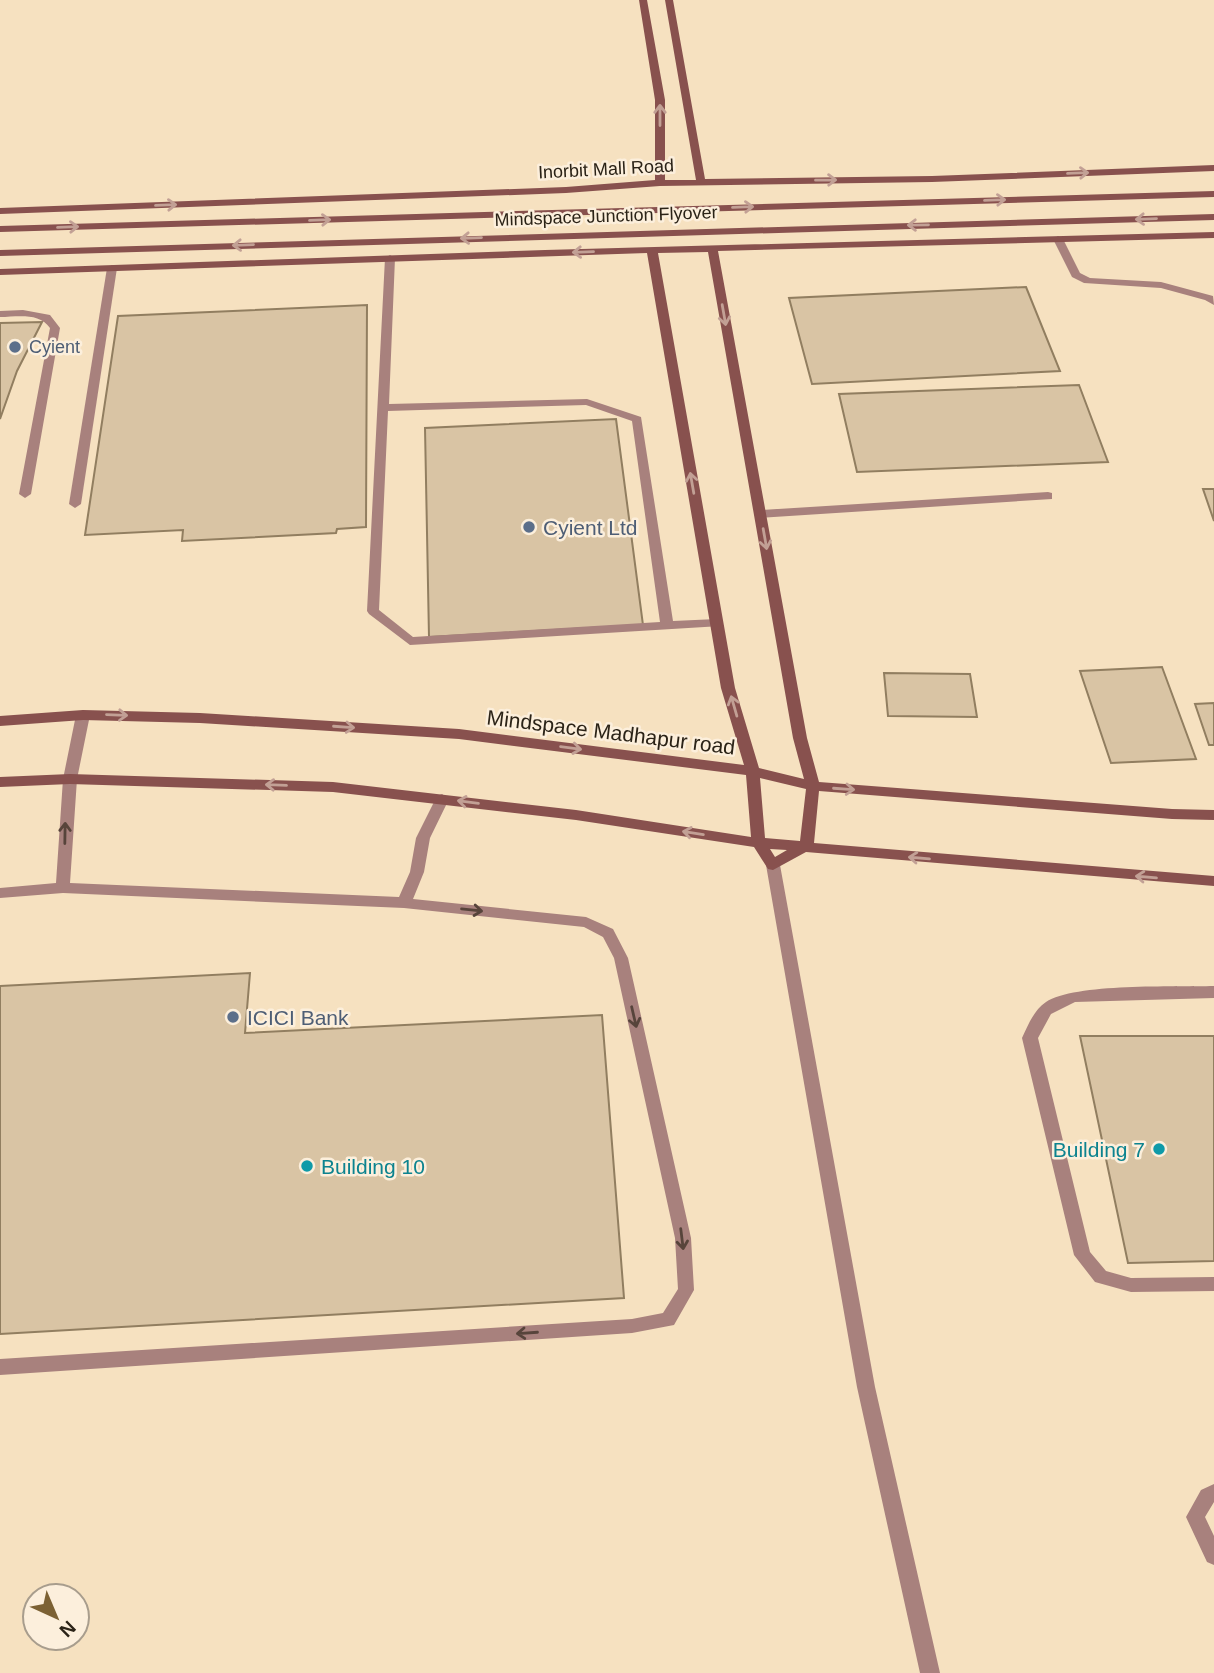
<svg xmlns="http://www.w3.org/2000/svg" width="1214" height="1673" font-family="Arial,sans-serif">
	<rect width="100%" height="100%" fill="#f6e1c0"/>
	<!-- building -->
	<g fill="#d9c4a4" stroke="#917e60" stroke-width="2">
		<polygon points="1026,287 1060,371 812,384 789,298"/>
		<polygon points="367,305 366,527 337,529 336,533 182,541 183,530 85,535 118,316"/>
		<polygon points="42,322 17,371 0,419 0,323"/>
		<polygon points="1079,385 1108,462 857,472 839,394"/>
		<polygon points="616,419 643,625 429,637 425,428"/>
		<polygon points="1203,489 1214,489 1214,521"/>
		<polygon points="1162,667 1196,759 1111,763 1080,671"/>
		<polygon points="884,673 970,674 977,717 888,716"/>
		<polygon points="1214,703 1214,745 1209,745 1195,704"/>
		<polygon points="250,973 245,1033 602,1015 624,1298 0,1334 0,986"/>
		<polygon points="1080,1036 1214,1036 1214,1261 1128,1263"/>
	</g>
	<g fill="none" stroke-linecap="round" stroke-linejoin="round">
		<!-- lane -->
		<g fill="#a8817d" fill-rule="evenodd">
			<polygon points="1058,236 1063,239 1080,273 1090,278 1161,282 1213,296 1214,305 1205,300 1161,288 1084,283 1072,277 1053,239"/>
			<path d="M 390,255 L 395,258 L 389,404 L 587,399 L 641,417 L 673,621 L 717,619 L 723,623 L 721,626 L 410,645 L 369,614 L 367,611 L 385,258 ZM 586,405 L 632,421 L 660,622 L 413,637 L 379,610 L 388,411 Z"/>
			<polygon points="112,265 117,268 81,504 75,508 69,504 107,268"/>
			<path d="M 23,310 L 50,315 L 60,328 L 31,494 L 25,498 L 19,494 L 50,328 C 39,312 17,317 0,317 L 0,311 Z"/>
			<polygon points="1048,492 1052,493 1052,499 760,518 754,514 760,510"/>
			<polygon points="83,710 90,715 77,779 70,883 399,897 410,872 416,838 437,796 442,794 449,799 430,838 424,872 413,899 586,917 613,929 628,958 691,1238 694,1290 674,1325 632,1333 0,1375 0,1359 632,1319 663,1313 678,1289 675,1238 614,958 603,937 584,927 404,908 63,893 0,898 0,888 56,883 63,779 76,715"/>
			<polygon points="773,860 780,865 875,1387 940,1673 920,1673 857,1387 766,865"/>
			<path d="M 1214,986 L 1214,998 L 1075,1002 L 1051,1014 L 1038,1038 L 1090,1252 L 1106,1271 L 1131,1278 L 1214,1277 L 1214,1291 L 1131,1292 L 1095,1282 L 1074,1255 L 1022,1038 C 1028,1025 1034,1010 1046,1002 C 1074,983 1176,987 1214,986 Z"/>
			<polygon points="1214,1484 1214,1502 1205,1517 1214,1536 1214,1565 1207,1562 1186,1517 1201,1490"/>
		</g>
		<!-- secondary -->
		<g fill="#88514e" fill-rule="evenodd">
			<polygon points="639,0 647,0 665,100 665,180 696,180 665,0 673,0 705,179 932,176 1214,165 1214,171 932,182 660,186 566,193 0,214 0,208 566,187 655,180 655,100"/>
			<polygon points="1214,191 1214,197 0,232 0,226"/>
			<polygon points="1214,214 1214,220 0,256 0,250"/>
			<path d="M 1214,232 L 1214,238 L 718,251 L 807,738 L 819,782 L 1172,809 L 1214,810 L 1214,820 L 1172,819 L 819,791 L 814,843 L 1214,876 L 1214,886 L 806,852 L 773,870 L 768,869 L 754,847 L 576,820 L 333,792 L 70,784 L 0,787 L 0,777 L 70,774 L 333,782 L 576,810 L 751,837 L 746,775 L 459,739 L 200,723 L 83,720 L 0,726 L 0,716 L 83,710 L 200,713 L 459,729 L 744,765 L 721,688 L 647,253 L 0,275 L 0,269 L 545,250 ZM 708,252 L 793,738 L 804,779 L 759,768 L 735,688 L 658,253 ZM 760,778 L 806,789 L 800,841 L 765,838 ZM 770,849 L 787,850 L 775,857 Z"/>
		</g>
	</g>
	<!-- one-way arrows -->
	<defs><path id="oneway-shaft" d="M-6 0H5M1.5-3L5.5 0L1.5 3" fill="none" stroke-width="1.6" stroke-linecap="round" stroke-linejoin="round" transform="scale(1.75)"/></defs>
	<g stroke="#c2a095">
		<use href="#oneway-shaft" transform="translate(660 115) rotate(-90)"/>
		<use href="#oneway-shaft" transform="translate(1078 173) rotate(-2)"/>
		<use href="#oneway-shaft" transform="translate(826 180) rotate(-1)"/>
		<use href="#oneway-shaft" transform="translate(995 200) rotate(-2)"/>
		<use href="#oneway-shaft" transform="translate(166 205) rotate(-2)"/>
		<use href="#oneway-shaft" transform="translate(743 207) rotate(-2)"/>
		<use href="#oneway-shaft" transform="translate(1146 219) rotate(178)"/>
		<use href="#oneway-shaft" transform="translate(320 220) rotate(-2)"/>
		<use href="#oneway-shaft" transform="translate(918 225) rotate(179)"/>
		<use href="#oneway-shaft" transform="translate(68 227) rotate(-2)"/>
		<use href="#oneway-shaft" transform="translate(471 238) rotate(178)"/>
		<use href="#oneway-shaft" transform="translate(243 245) rotate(178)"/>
		<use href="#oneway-shaft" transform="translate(583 252) rotate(178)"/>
		<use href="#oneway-shaft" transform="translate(724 315) rotate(80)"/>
		<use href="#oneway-shaft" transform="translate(692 483) rotate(-100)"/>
		<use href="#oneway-shaft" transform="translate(765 539) rotate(80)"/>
		<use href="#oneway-shaft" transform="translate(734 706) rotate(-106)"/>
		<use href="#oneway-shaft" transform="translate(117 715) rotate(2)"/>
		<use href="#oneway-shaft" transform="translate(344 727) rotate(4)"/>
		<use href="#oneway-shaft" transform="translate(571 748) rotate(7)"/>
		<use href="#oneway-shaft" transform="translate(276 785) rotate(-178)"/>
		<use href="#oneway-shaft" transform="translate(844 789) rotate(4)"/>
		<use href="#oneway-shaft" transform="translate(468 802) rotate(-173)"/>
		<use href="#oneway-shaft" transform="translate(693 833) rotate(-171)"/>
		<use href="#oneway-shaft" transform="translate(919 858) rotate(-175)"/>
		<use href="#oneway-shaft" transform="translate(1146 877) rotate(-175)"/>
	</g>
	<g stroke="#57443b">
		<use href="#oneway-shaft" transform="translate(65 833) rotate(-89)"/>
		<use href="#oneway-shaft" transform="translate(472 910) rotate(6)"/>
		<use href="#oneway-shaft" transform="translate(634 1017) rotate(77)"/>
		<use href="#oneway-shaft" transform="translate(682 1239) rotate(83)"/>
		<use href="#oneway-shaft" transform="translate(527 1333) rotate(176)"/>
	</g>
	<!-- markers -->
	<g fill="#5c6f8a" stroke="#fcefdc" stroke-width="2.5">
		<circle cx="15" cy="347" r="7"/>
		<circle cx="529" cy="527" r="7"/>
		<circle cx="233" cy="1017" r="7"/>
	</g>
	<g fill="#0f9aa8" stroke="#fcefdc" stroke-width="2.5">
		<circle cx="1159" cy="1149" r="7"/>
		<circle cx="307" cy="1166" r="7"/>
	</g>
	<g text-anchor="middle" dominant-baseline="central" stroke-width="5" stroke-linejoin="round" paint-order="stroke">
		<!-- far-street labels -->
		<g font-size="18" fill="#2b2317" stroke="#fcefdc">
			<text transform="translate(606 169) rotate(-3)">Inorbit Mall Road</text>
			<text transform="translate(606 216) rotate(-2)">Mindspace Junction Flyover</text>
		</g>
		<!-- far-service labels -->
		<g font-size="18" fill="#4e5e75" stroke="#fcefdc" text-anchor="start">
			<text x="29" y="347">Cyient</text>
		</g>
		<!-- service labels -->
		<g font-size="21" fill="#4e5e75" stroke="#fcefdc" text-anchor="start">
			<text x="543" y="527">Cyient Ltd</text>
			<text x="247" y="1017">ICICI Bank</text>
		</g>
		<!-- street labels -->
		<g font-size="21" fill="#2b2317" stroke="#fcefdc">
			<text transform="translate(611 732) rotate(7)">Mindspace Madhapur road</text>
		</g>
		<!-- culture labels -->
		<g font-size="21" fill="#0d838f" stroke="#fcefdc" text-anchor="end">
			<text x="1145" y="1149">Building 7</text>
			<text x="321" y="1166" text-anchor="start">Building 10</text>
		</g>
	</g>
	<!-- north arrow -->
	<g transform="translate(56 1617) rotate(136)"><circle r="33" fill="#fcefdc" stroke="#a89d8d" stroke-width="2"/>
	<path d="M0-5L12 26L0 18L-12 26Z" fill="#7c6133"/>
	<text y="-10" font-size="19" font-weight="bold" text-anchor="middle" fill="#2b2317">N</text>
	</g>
</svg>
